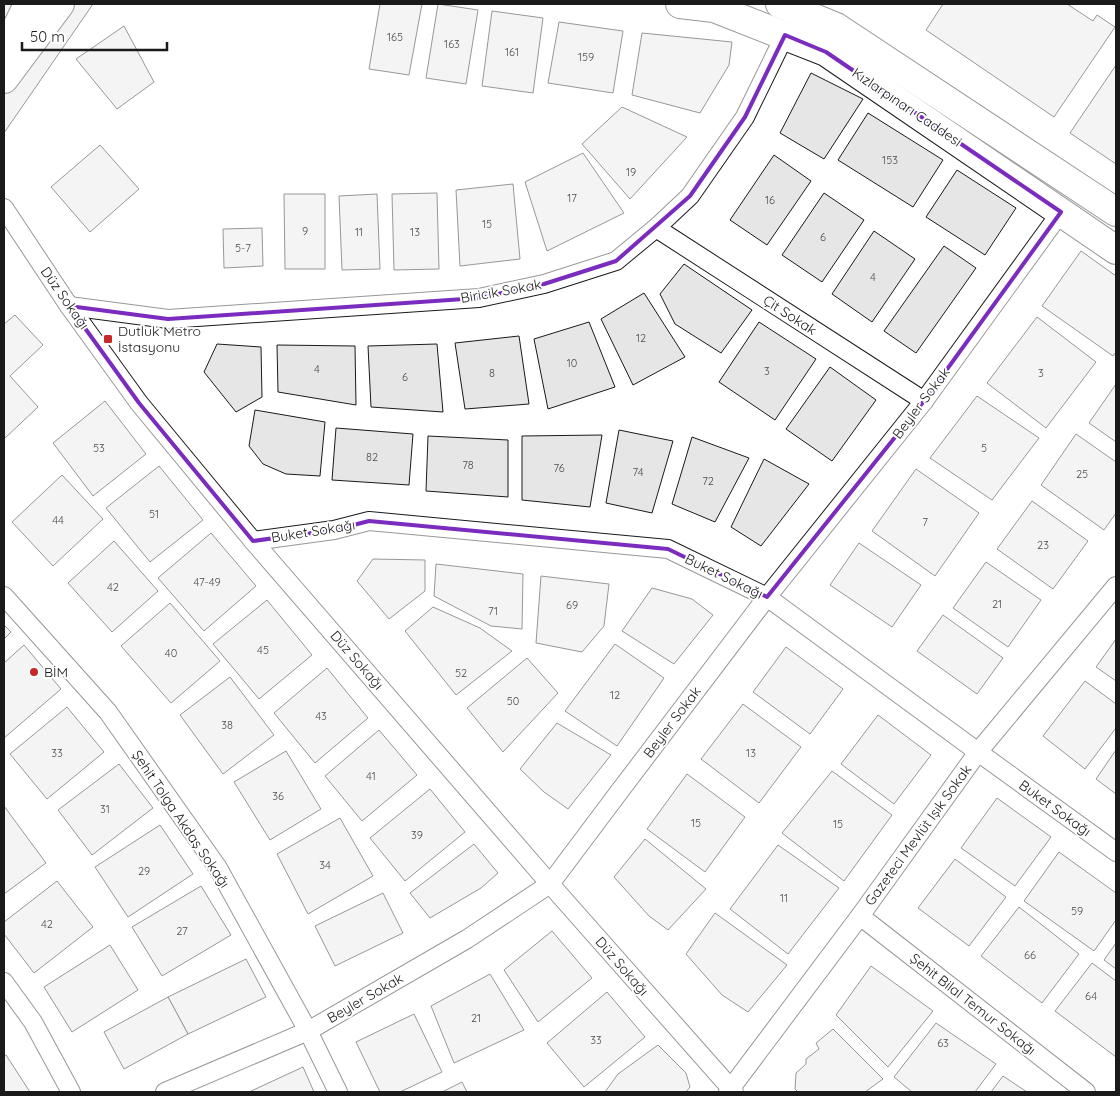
<svg xmlns="http://www.w3.org/2000/svg" width="1120" height="1096" font-family="Quicksand,sans-serif">
	<rect width="100%" height="100%" fill="#fff"/>
	<!-- building -->
	<g fill="#e6e6e6" stroke="#1a1a1a">
		<polygon points="4,4 93,4 4,133"/>
		<polygon points="380,4 422,4 409,75 369,69"/>
		<polygon points="438,4 478,10 466,84 426,78"/>
		<polygon points="943,4 1067,4 1093,21 1097,15 1115,27 1054,117 926,30"/>
		<polygon points="492,11 543,18 533,93 482,86"/>
		<polygon points="559,22 623,31 613,93 548,83"/>
		<polygon points="124,26 154,82 117,109 76,59"/>
		<polygon points="642,33 732,42 729,65 700,113 632,95"/>
		<polygon points="1116,65 1116,164 1070,133"/>
		<polygon points="811,73 863,99 824,159 780,133"/>
		<polygon points="622,107 687,137 630,199 582,144"/>
		<polygon points="868,113 943,160 913,207 838,160"/>
		<polygon points="100,145 139,189 90,232 51,187"/>
		<polygon points="583,153 624,213 547,251 525,182"/>
		<polygon points="774,155 811,181 767,245 730,220"/>
		<polygon points="957,170 1016,208 985,255 926,217"/>
		<polygon points="513,184 520,259 460,266 456,190"/>
		<polygon points="437,193 439,269 394,270 392,194"/>
		<polygon points="824,193 864,220 822,282 782,255"/>
		<polygon points="284,194 325,194 325,269 285,269"/>
		<polygon points="377,194 380,269 342,270 339,196"/>
		<polygon points="262,228 263,266 224,268 223,229"/>
		<polygon points="874,231 915,259 872,322 832,294"/>
		<polygon points="944,246 976,268 916,353 884,331"/>
		<polygon points="1081,251 1116,276 1116,352 1113,356 1042,306"/>
		<polygon points="684,264 752,310 721,353 675,324 660,294"/>
		<polygon points="644,293 685,357 633,385 601,319"/>
		<polygon points="15,315 43,345 10,376 38,407 4,439 4,324"/>
		<polygon points="1037,317 1096,362 1046,428 987,383"/>
		<polygon points="589,322 615,387 548,409 534,339"/>
		<polygon points="759,322 816,359 775,420 719,382"/>
		<polygon points="519,336 529,404 465,409 455,343"/>
		<polygon points="217,344 261,347 262,397 236,412 204,372"/>
		<polygon points="437,344 443,412 371,407 368,346"/>
		<polygon points="277,345 355,346 356,405 278,392"/>
		<polygon points="830,367 876,400 832,461 786,429"/>
		<polygon points="1116,384 1116,442 1089,423"/>
		<polygon points="977,396 1039,438 992,500 930,458"/>
		<polygon points="105,401 146,454 93,496 53,443"/>
		<polygon points="255,410 325,422 320,476 286,474 263,464 249,446"/>
		<polygon points="336,428 413,434 409,485 332,480"/>
		<polygon points="619,430 673,441 652,513 606,503"/>
		<polygon points="1076,434 1116,462 1116,513 1104,530 1041,485"/>
		<polygon points="602,435 590,507 522,500 522,436"/>
		<polygon points="428,436 508,440 508,497 426,491"/>
		<polygon points="692,437 749,458 715,522 672,504"/>
		<polygon points="764,459 809,484 761,546 731,527"/>
		<polygon points="159,466 203,520 150,562 106,508"/>
		<polygon points="916,469 979,513 935,576 872,531"/>
		<polygon points="62,475 103,519 53,566 12,522"/>
		<polygon points="1032,501 1088,541 1053,589 997,549"/>
		<polygon points="211,533 256,586 204,631 158,578"/>
		<polygon points="114,541 158,591 112,632 68,583"/>
		<polygon points="859,543 921,585 892,627 830,585"/>
		<polygon points="373,559 425,560 425,591 389,619 357,581"/>
		<polygon points="986,562 1041,600 1008,647 953,608"/>
		<polygon points="436,564 523,574 522,629 491,626 434,596"/>
		<polygon points="541,576 609,584 604,626 582,652 536,643"/>
		<polygon points="652,588 692,599 713,615 674,664 622,631"/>
		<polygon points="267,600 312,655 259,699 213,644"/>
		<polygon points="170,603 220,661 171,703 121,646"/>
		<polygon points="433,607 480,628 512,651 456,695 405,631"/>
		<polygon points="943,615 1003,658 977,694 917,651"/>
		<polygon points="4,625 11,632 4,639"/>
		<polygon points="1116,639 1116,681 1096,667"/>
		<polygon points="615,644 664,678 617,746 565,711"/>
		<polygon points="24,645 61,689 4,738 4,663"/>
		<polygon points="786,647 843,689 810,734 753,692"/>
		<polygon points="527,658 558,693 503,752 467,708"/>
		<polygon points="327,668 368,718 315,763 274,713"/>
		<polygon points="230,677 274,735 223,774 180,715"/>
		<polygon points="1085,681 1116,704 1116,728 1085,769 1043,736"/>
		<polygon points="743,704 801,747 759,803 701,759"/>
		<polygon points="67,707 104,752 47,799 10,754"/>
		<polygon points="878,715 931,755 894,804 841,764"/>
		<polygon points="557,723 611,755 568,809 544,792 520,769"/>
		<polygon points="379,730 417,775 362,821 325,776"/>
		<polygon points="1116,750 1116,794 1096,779"/>
		<polygon points="286,751 321,809 270,840 234,782"/>
		<polygon points="119,764 153,808 92,855 58,810"/>
		<polygon points="832,771 892,815 844,881 782,833"/>
		<polygon points="687,774 745,817 705,872 647,829"/>
		<polygon points="430,789 465,832 405,881 370,838"/>
		<polygon points="997,798 1051,837 1015,886 961,848"/>
		<polygon points="4,806 46,863 4,894"/>
		<polygon points="340,818 373,876 308,914 277,854"/>
		<polygon points="160,825 193,874 128,917 95,867"/>
		<polygon points="645,839 706,889 668,930 649,916 614,877"/>
		<polygon points="474,844 498,873 481,888 430,918 410,893"/>
		<polygon points="778,845 839,888 788,954 730,909"/>
		<polygon points="1059,852 1116,893 1116,920 1094,951 1024,901"/>
		<polygon points="955,859 1006,897 969,946 918,908"/>
		<polygon points="57,881 93,927 34,973 4,934 4,922"/>
		<polygon points="201,886 231,935 162,976 132,927"/>
		<polygon points="383,893 403,933 335,966 315,926"/>
		<polygon points="1019,907 1079,954 1042,1003 981,956"/>
		<polygon points="715,913 787,965 748,1012 722,995 686,954"/>
		<polygon points="552,931 592,978 538,1022 504,970"/>
		<polygon points="1116,943 1116,969 1104,960"/>
		<polygon points="110,945 138,990 72,1032 44,987"/>
		<polygon points="246,959 266,997 188,1034 168,997"/>
		<polygon points="1092,963 1116,981 1116,1057 1055,1011"/>
		<polygon points="871,966 933,1011 888,1067 836,1015"/>
		<polygon points="490,974 524,1030 454,1063 431,1006"/>
		<polygon points="607,992 645,1037 584,1087 547,1043"/>
		<polygon points="168,997 188,1034 124,1069 104,1032"/>
		<polygon points="414,1014 442,1072 400,1092 380,1092 356,1042"/>
		<polygon points="936,1023 996,1064 975,1092 912,1092 894,1077"/>
		<polygon points="833,1029 883,1079 865,1092 798,1092 795,1089 796,1073 806,1064 806,1059 819,1049 816,1043"/>
		<polygon points="658,1045 686,1073 690,1087 686,1092 605,1092 618,1074"/>
		<polygon points="6,1055 30,1092 4,1092 4,1056"/>
		<polygon points="303,1067 314,1092 249,1092"/>
		<polygon points="1003,1076 1027,1092 991,1092"/>
		<polygon points="462,1082 467,1092 442,1092"/>
	</g>
	<g fill="none" stroke-linecap="round" stroke-linejoin="round">
		<defs>
			<g id="street">
				<polyline points="4,208 69,306 139,403 253,541 550,884 734,1092"/>
				<polyline points="656,228 924,401"/>
				<polyline points="69,306 168,319 479,298 544,284 616,261 656,228 690,196 745,117 785,35"/>
				<polyline points="253,541 334,530 369,521 668,549 767,597 978,752 1116,852"/>
				<polyline points="4,596 108,712 218,868 308,1031 338,1092"/>
				<polyline points="860,916 1086,1092"/>
				<polyline points="4,982 33,1022 71,1092"/>
				<polyline points="165,1092 308,1031 467,939 550,884 619,792 767,597 924,401 1061,212"/>
				<polyline points="728,1092 860,916 978,752 1116,586"/>
			</g>
			<g id="primary">
				<polyline points="680,4 714,8 826,52 1116,250"/>
				<polyline points="780,4 836,27 1116,212"/>
				<polyline points="4,44 18,25 28,4"/>
				<polyline points="4,79 60,4"/>
			</g>
		</defs>
		<!-- street casing -->
		<use href="#street" stroke="#1a1a1a" stroke-width="20"/>
		<!-- primary casing -->
		<use href="#primary" stroke="#1a1a1a" stroke-width="30"/>
		<!-- street -->
		<use href="#street" stroke="#fff" stroke-width="18"/>
		<!-- primary -->
		<use href="#primary" stroke="#fff" stroke-width="28"/>
	</g>
	<!-- marked area -->
	<path d="M0 0H1120V1096H0ZM 785,35 L 826,52 L 1061,212 L 924,401 L 767,597 L 668,549 L 369,521 L 334,530 L 253,541 L 139,403 L 69,306 L 168,319 L 479,298 L 544,284 L 616,261 L 690,196 L 745,117 Z" fill="#fff" fill-opacity=".55" fill-rule="evenodd"/>
	<path fill="none" stroke="#7b2cbf" stroke-width="4" stroke-linejoin="round" d="M 785,35 L 826,52 L 1061,212 L 924,401 L 767,597 L 668,549 L 369,521 L 334,530 L 253,541 L 139,403 L 69,306 L 168,319 L 479,298 L 544,284 L 616,261 L 690,196 L 745,117 Z"/>
	<!-- markers -->
	<g fill="#c62828" stroke="#fff" stroke-width="2">
		<rect x="103" y="334" width="10" height="10" rx="2.5"/>
		<circle cx="34" cy="672" r="5"/>
	</g>
	<g text-anchor="middle" dominant-baseline="central" stroke-width="4" stroke-linejoin="round" paint-order="stroke">
		<!-- number labels -->
		<g font-size="11" fill="#4d4d4d">
			<text x="395" y="37">165</text>
			<text x="452" y="44">163</text>
			<text x="512" y="52">161</text>
			<text x="586" y="57">159</text>
			<text x="890" y="160">153</text>
			<text x="631" y="172">19</text>
			<text x="572" y="198">17</text>
			<text x="770" y="200">16</text>
			<text x="487" y="224">15</text>
			<text x="305" y="231">9</text>
			<text x="359" y="232">11</text>
			<text x="415" y="232">13</text>
			<text x="823" y="237">6</text>
			<text x="243" y="248">5-7</text>
			<text x="873" y="277">4</text>
			<text x="641" y="338">12</text>
			<text x="572" y="363">10</text>
			<text x="317" y="369">4</text>
			<text x="767" y="371">3</text>
			<text x="492" y="373">8</text>
			<text x="1041" y="373">3</text>
			<text x="405" y="377">6</text>
			<text x="99" y="448">53</text>
			<text x="984" y="448">5</text>
			<text x="372" y="457">82</text>
			<text x="468" y="465">78</text>
			<text x="559" y="468">76</text>
			<text x="638" y="472">74</text>
			<text x="1082" y="474">25</text>
			<text x="708" y="481">72</text>
			<text x="154" y="514">51</text>
			<text x="58" y="520">44</text>
			<text x="925" y="522">7</text>
			<text x="1043" y="545">23</text>
			<text x="207" y="582">47-49</text>
			<text x="113" y="587">42</text>
			<text x="997" y="604">21</text>
			<text x="572" y="605">69</text>
			<text x="493" y="611">71</text>
			<text x="263" y="650">45</text>
			<text x="171" y="653">40</text>
			<text x="461" y="673">52</text>
			<text x="615" y="695">12</text>
			<text x="513" y="701">50</text>
			<text x="321" y="716">43</text>
			<text x="227" y="725">38</text>
			<text x="57" y="753">33</text>
			<text x="751" y="753">13</text>
			<text x="371" y="776">41</text>
			<text x="278" y="796">36</text>
			<text x="105" y="809">31</text>
			<text x="696" y="823">15</text>
			<text x="838" y="824">15</text>
			<text x="417" y="835">39</text>
			<text x="325" y="865">34</text>
			<text x="144" y="871">29</text>
			<text x="784" y="898">11</text>
			<text x="1077" y="911">59</text>
			<text x="47" y="924">42</text>
			<text x="182" y="931">27</text>
			<text x="1030" y="955">66</text>
			<text x="1091" y="996">64</text>
			<text x="476" y="1018">21</text>
			<text x="596" y="1040">33</text>
			<text x="943" y="1043">63</text>
		</g>
		<!-- street labels -->
		<g font-size="14" fill="#1a1a1a" stroke="#fff">
			<text transform="translate(907 107) rotate(34)">Kızlarpınarı Caddesi</text>
			<text transform="translate(501 291) rotate(-10)">Biricik Sokak</text>
			<text transform="translate(65 298) rotate(55)">Düz Sokağı</text>
			<text transform="translate(790 315) rotate(33)">Çit Sokak</text>
			<text transform="translate(921 403) rotate(-53)">Beyler Sokak</text>
			<text transform="translate(313 531) rotate(-9)">Buket Sokağı</text>
			<text transform="translate(724 576) rotate(26)">Buket Sokağı</text>
			<text transform="translate(357 660) rotate(49)">Düz Sokağı</text>
			<text transform="translate(672 722) rotate(-53)">Beyler Sokak</text>
			<text transform="translate(1055 808) rotate(36)">Buket Sokağı</text>
			<text transform="translate(181 819) rotate(56)">Şehit Tolga Akdaş Sokağı</text>
			<text transform="translate(918 835) rotate(-54)">Gazeteci Mevlüt Işık Sokak</text>
			<text transform="translate(622 966) rotate(49)">Düz Sokağı</text>
			<text transform="translate(365 998) rotate(-30)">Beyler Sokak</text>
			<text transform="translate(973 1004) rotate(38)">Şehit Bilal Temur Sokağı</text>
		</g>
		<!-- poi labels -->
		<g font-size="14" fill="#1a1a1a" stroke="#fff" text-anchor="start">
			<text x="118" y="331">Dutluk Metro<tspan x="118" dy="16">İstasyonu</tspan></text>
			<text x="44" y="672">BİM</text>
		</g>
	</g>
	<!-- border -->
	<rect width="1120" height="1096" fill="none" stroke="#1a1a1a" stroke-width="10"/>
	<!-- scale -->
	<path d="M22 42v8h145v-8" fill="none" stroke="#1a1a1a" stroke-width="2.5"/>
	<text x="30" y="42" font-size="15" fill="#1a1a1a" stroke="#ffffff" stroke-width="4" paint-order="stroke">50 m</text>
</svg>
